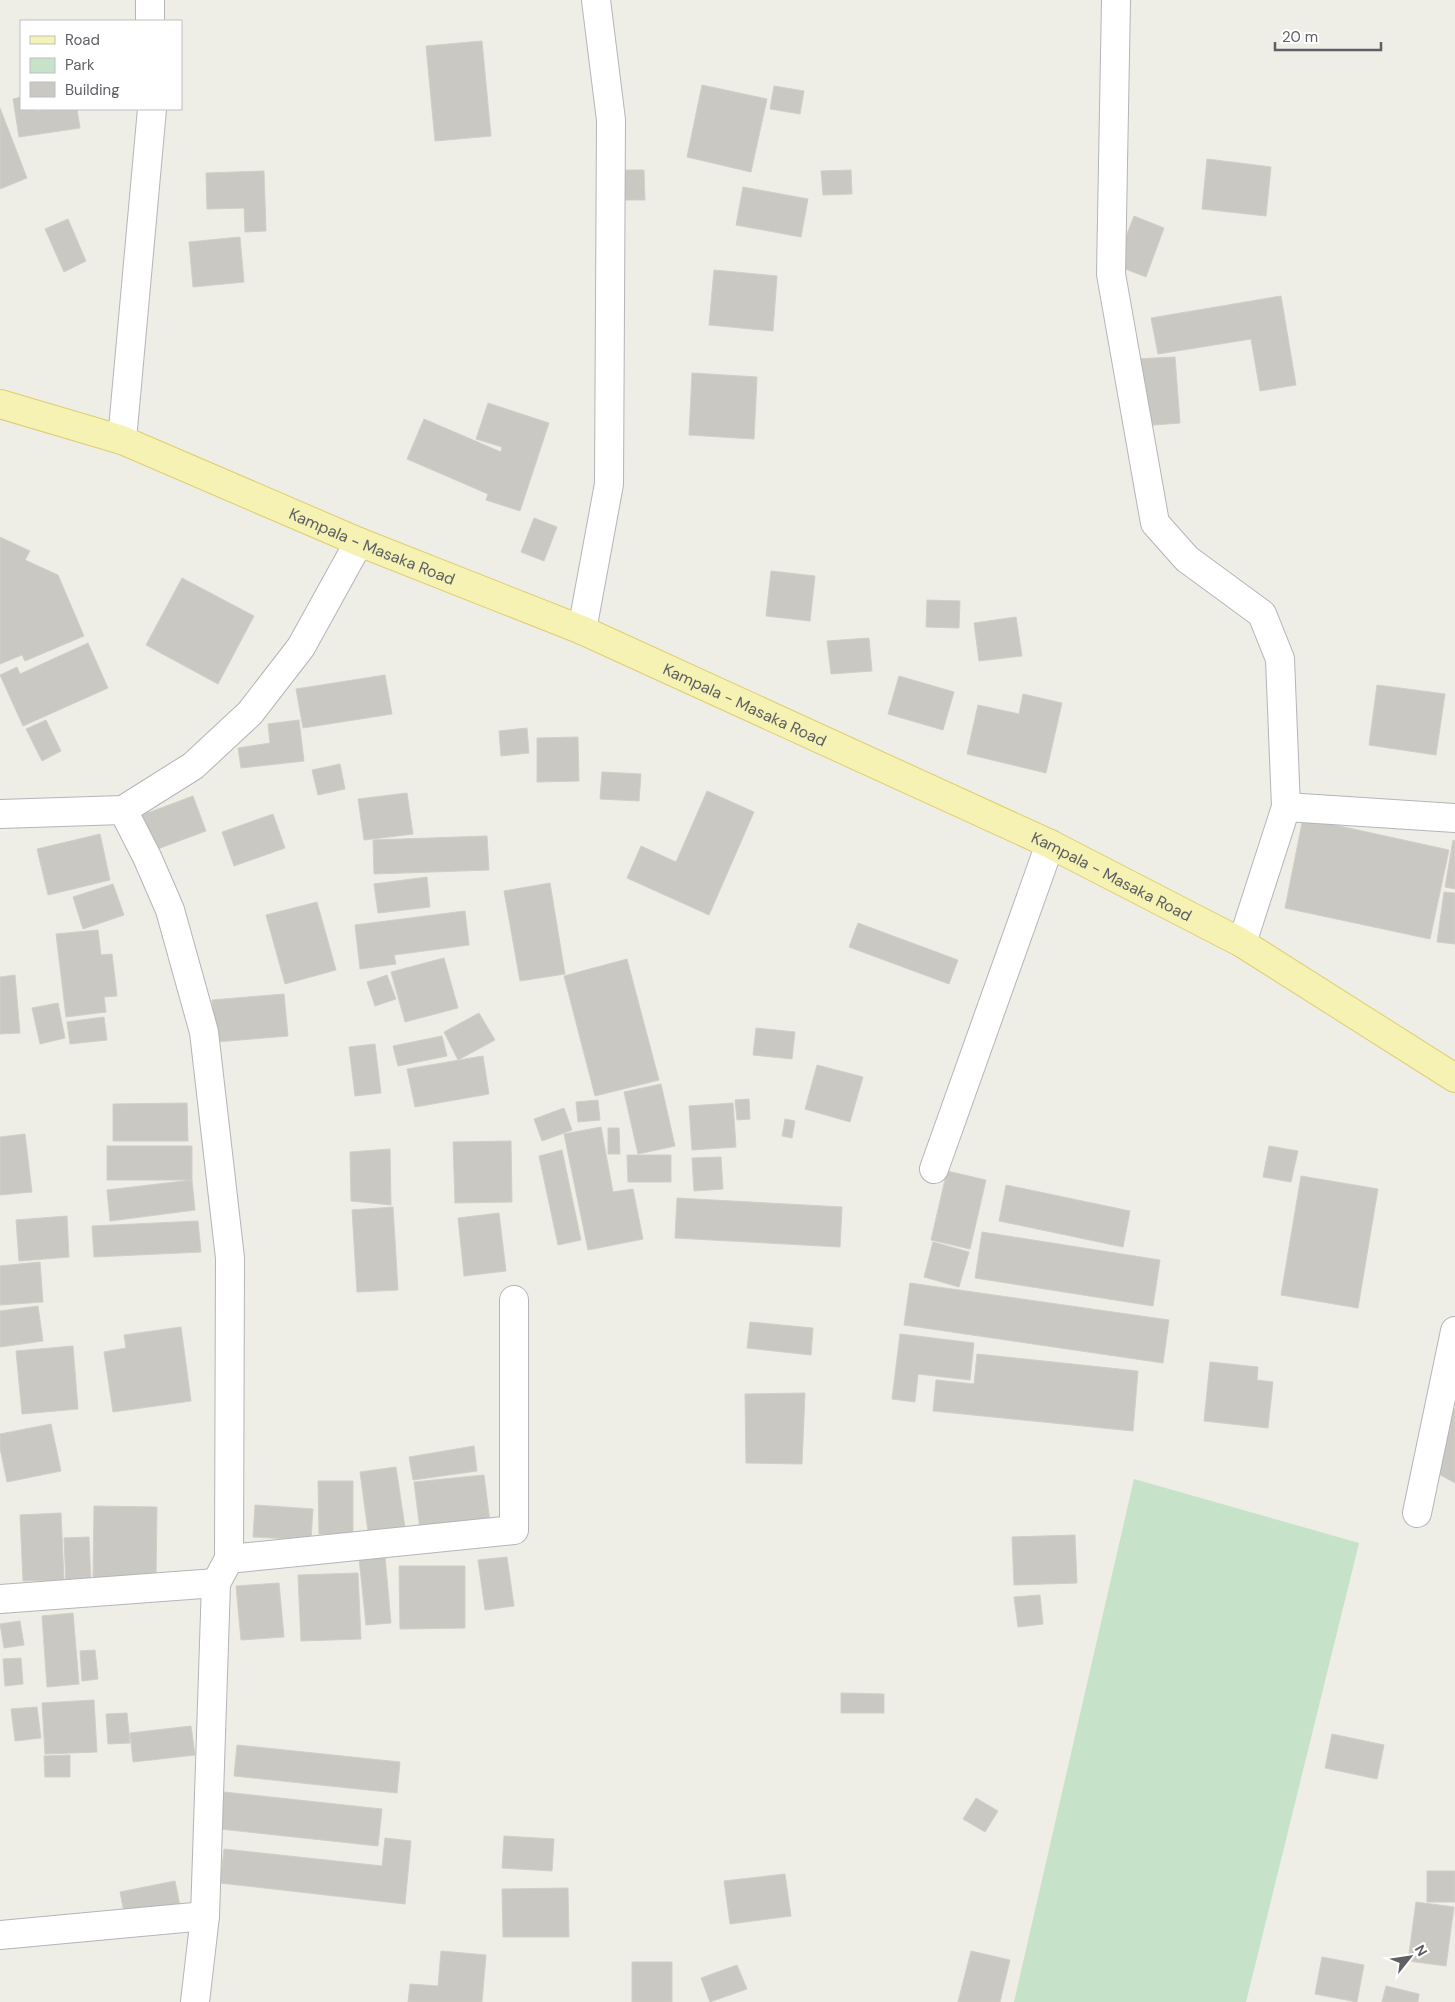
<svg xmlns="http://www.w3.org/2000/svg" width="1455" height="2002" font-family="'DM Sans',sans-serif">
	<rect width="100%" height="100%" fill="#eeede6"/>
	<!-- green -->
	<polygon fill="#c6e2c9" points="1134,1479 1359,1543 1246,2002 1014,2002"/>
	<!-- building -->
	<g fill="#c9c8c2" stroke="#d2cfc5">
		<polygon points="482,41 491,136 435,141 426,46"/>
		<polygon points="702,85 767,99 751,172 687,157"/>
		<polygon points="774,86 804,91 800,114 770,109"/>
		<polygon points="21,97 21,109 37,109 37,111 53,109 77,109 80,128 19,137 13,99"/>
		<polygon points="0,108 27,178 0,189"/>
		<polygon points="1207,159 1271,167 1266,216 1202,209"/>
		<polygon points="623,170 644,170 645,200 623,200"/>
		<polygon points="851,170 852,194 823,195 821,171"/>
		<polygon points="264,171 266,231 245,232 244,208 207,209 206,173"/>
		<polygon points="743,187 808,199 801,237 736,225"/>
		<polygon points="1134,216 1164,228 1146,277 1115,265"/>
		<polygon points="68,219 86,261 64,272 45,229"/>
		<polygon points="240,237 244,282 193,287 189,242"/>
		<polygon points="714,270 777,276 773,331 709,325"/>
		<polygon points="1281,296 1296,385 1260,391 1251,339 1158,354 1151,318"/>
		<polygon points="1175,357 1180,423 1141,426 1136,359"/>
		<polygon points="692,373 757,377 754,439 689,435"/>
		<polygon points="488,403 549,423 520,511 486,500 488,494 407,459 424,419 501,452 502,447 476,439"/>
		<polygon points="534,518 557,527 544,561 521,552"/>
		<polygon points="0,537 30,551 25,560 58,575 84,636 25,661 22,655 0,664"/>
		<polygon points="771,571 815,576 810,621 766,616"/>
		<polygon points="182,578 254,616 218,684 146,645"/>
		<polygon points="927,600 960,601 959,628 926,627"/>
		<polygon points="1016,617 1022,656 979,661 974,623"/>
		<polygon points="869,638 872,671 831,674 827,641"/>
		<polygon points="88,643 108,688 23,726 0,675 17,667 20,674"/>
		<polygon points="385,675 392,714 303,728 296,689"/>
		<polygon points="899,676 954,692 943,730 888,714"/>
		<polygon points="1377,685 1445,694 1436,755 1369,745"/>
		<polygon points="1023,694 1062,703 1046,773 967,754 978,705 1019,714"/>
		<polygon points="46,720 61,751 42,761 26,729"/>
		<polygon points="299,720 304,761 241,768 238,748 270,743 268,724"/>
		<polygon points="527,728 529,753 501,756 499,731"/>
		<polygon points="578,737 579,781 537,782 537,738"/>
		<polygon points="340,764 345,789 318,795 312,770"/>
		<polygon points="602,772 641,774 639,801 600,799"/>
		<polygon points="707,791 754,812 709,915 627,878 641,846 676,862"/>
		<polygon points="407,793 413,834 364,840 358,799"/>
		<polygon points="193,796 206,831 155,850 142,815"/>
		<polygon points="273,814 285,848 234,866 222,832"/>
		<polygon points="1303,818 1449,850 1430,939 1285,908"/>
		<polygon points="100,834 110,880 48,895 37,849"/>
		<polygon points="487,836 489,870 374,874 373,840"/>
		<polygon points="1453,840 1455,841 1455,889 1445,887"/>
		<polygon points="427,877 430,907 378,913 374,884"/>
		<polygon points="550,883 565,974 520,981 504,891"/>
		<polygon points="113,884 124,915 83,929 73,897"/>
		<polygon points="1444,892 1455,893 1455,944 1437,942"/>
		<polygon points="317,902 336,970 285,984 266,915"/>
		<polygon points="465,911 469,945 394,955 396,964 360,969 355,925"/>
		<polygon points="858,923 958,960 949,984 849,947"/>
		<polygon points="98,930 101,955 112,954 117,996 104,997 106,1012 66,1017 56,934"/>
		<polygon points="444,958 458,1008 405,1022 391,972"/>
		<polygon points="627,959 659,1080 595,1096 564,976"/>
		<polygon points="15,975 20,1033 0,1034 0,977"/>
		<polygon points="387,975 396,999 375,1006 367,982"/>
		<polygon points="284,994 288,1036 216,1042 212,1000"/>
		<polygon points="58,1003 65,1038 40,1044 32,1008"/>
		<polygon points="479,1013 495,1040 458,1060 444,1032"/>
		<polygon points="104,1017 107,1040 70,1044 67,1022"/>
		<polygon points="756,1028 795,1032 792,1059 753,1055"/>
		<polygon points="442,1036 447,1056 398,1066 393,1046"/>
		<polygon points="375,1044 381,1093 355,1096 349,1047"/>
		<polygon points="483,1056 489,1094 415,1107 407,1069"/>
		<polygon points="817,1065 863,1077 850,1122 805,1109"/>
		<polygon points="661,1084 675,1146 638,1154 624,1092"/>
		<polygon points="749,1099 750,1119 737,1120 735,1100"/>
		<polygon points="598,1100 600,1120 578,1122 576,1102"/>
		<polygon points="187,1103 188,1141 113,1141 113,1104"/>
		<polygon points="733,1103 736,1147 692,1150 689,1106"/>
		<polygon points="564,1108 572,1130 542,1141 534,1119"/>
		<polygon points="785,1119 795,1121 792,1138 782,1136"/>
		<polygon points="601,1127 613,1192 633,1189 643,1239 588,1250 564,1134"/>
		<polygon points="608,1128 619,1128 620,1154 608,1154"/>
		<polygon points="25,1134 32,1192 0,1195 0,1137"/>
		<polygon points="511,1141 512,1202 455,1203 453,1142"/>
		<rect x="107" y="1146" width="85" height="34"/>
		<polygon points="1269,1146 1298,1151 1291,1182 1263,1177"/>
		<polygon points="390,1149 391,1205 351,1201 350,1152"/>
		<polygon points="562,1150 581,1240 558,1245 539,1156"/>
		<polygon points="627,1155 671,1155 671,1182 628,1182"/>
		<polygon points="721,1157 723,1189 694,1191 692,1158"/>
		<polygon points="947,1171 986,1180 970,1249 931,1240"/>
		<polygon points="1301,1176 1378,1189 1358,1308 1281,1295"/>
		<polygon points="192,1180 195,1210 110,1221 107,1190"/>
		<polygon points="1006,1185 1130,1211 1123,1247 999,1221"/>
		<polygon points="677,1198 842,1207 840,1247 675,1238"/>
		<polygon points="393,1207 398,1290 357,1292 352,1210"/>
		<polygon points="499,1213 506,1271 464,1276 458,1218"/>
		<polygon points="67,1216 69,1257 19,1261 16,1220"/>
		<polygon points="198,1221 201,1252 94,1257 92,1226"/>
		<polygon points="982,1232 1160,1260 1153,1306 975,1278"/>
		<polygon points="933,1242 969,1252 959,1287 924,1277"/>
		<polygon points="40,1262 43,1302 0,1305 0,1266"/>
		<polygon points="910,1283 1169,1320 1163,1363 904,1325"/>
		<polygon points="38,1306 43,1341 0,1347 0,1311"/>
		<polygon points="750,1322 813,1328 811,1355 747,1348"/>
		<polygon points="181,1327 191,1401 113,1412 104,1352 126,1348 124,1335"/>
		<polygon points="900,1334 974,1343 970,1380 918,1374 915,1402 892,1399"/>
		<polygon points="73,1346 78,1409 22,1414 16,1351"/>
		<polygon points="977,1354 1138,1371 1133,1431 933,1411 936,1380 974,1384"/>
		<polygon points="1210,1362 1258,1367 1257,1380 1273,1382 1268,1428 1204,1421"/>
		<polygon points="805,1393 802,1464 746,1463 745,1394"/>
		<polygon points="1455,1408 1455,1483 1424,1466"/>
		<polygon points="51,1424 61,1471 7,1482 0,1448 0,1434"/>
		<polygon points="474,1446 477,1471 413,1480 409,1457"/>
		<polygon points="396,1467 406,1534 369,1539 360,1472"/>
		<polygon points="484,1475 490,1522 420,1530 414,1482"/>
		<polygon points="318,1481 353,1481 353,1535 319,1534"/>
		<polygon points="255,1505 313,1509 311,1540 253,1537"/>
		<polygon points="94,1506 157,1507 156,1580 93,1579"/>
		<polygon points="61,1513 64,1580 23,1581 20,1515"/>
		<polygon points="1075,1535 1077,1583 1014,1585 1012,1537"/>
		<polygon points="89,1537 91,1584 66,1585 64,1538"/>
		<polygon points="385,1556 391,1623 366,1625 359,1558"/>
		<polygon points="507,1557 514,1606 485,1610 478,1560"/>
		<polygon points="399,1566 465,1566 465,1628 400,1629"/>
		<polygon points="358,1573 361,1639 301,1641 298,1575"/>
		<polygon points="279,1583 284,1637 241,1640 236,1586"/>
		<polygon points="1040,1595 1043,1624 1018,1627 1014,1597"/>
		<polygon points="73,1613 79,1684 47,1687 42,1616"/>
		<polygon points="20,1621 24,1645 4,1648 0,1624"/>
		<polygon points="95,1650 98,1679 82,1681 80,1651"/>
		<polygon points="21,1658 23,1684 5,1686 3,1659"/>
		<polygon points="841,1693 884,1694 884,1713 841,1713"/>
		<polygon points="94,1700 97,1752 45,1754 42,1703"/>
		<polygon points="37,1707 41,1738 15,1741 11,1709"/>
		<polygon points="127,1713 130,1743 108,1744 106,1714"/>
		<polygon points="191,1726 195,1755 133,1762 130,1733"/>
		<polygon points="1332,1734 1384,1745 1377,1779 1325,1768"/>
		<polygon points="237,1745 400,1762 397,1793 234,1776"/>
		<polygon points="70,1755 70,1777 45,1777 44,1756"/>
		<polygon points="224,1792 382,1809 378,1846 220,1829"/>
		<polygon points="976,1798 998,1811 985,1832 963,1819"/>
		<polygon points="504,1836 554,1839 552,1871 502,1868"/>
		<polygon points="385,1838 411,1841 405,1904 220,1883 224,1849 382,1866"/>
		<rect x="1427" y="1871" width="28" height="31"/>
		<polygon points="785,1874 791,1916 730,1924 724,1881"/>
		<polygon points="175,1881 180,1906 125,1917 120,1892"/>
		<polygon points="568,1888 569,1937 503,1937 502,1889"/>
		<polygon points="1416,1902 1454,1907 1446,1966 1408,1961"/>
		<polygon points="441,1951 486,1955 482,2002 408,2002 410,1984 438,1986"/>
		<polygon points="971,1951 1010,1960 1000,2002 958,2002"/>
		<polygon points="1322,1957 1364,1965 1357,2002 1315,1994"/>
		<rect x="632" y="1962" width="40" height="40"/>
		<polygon points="737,1965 747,1989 710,2002 701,1978"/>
		<polygon points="1386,1986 1419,1994 1418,2002 1382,2002"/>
	</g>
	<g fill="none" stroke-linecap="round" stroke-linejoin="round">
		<defs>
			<g id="street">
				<polyline points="150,0 150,21"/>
				<polyline points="1116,0 1111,274 1155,523 1187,559 1262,614 1280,659 1286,807 1242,943"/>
				<polyline points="122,440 152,109"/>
				<polyline points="582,630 609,484 611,120 596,0"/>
				<polyline points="1286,807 1455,818"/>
				<polyline points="123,810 147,857 170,910 204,1032 230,1258 229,1559 216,1583 205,1916 195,2002"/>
				<polyline points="0,814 123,810 193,766 250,713 301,647 359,542"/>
				<polyline points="934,1169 1050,844"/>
				<polyline points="1417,1513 1455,1331"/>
				<polyline points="229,1559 514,1530 514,1300"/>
				<polyline points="0,1599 216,1583"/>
				<polyline points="0,1935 205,1916"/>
			</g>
			<g id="primary">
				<path id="s1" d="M 0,404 L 122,440 L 359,542 L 582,630 L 1050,844 L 1242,943 L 1455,1078"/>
			</g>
		</defs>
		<!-- street casing -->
		<use href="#street" stroke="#b3b5b9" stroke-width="30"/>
		<!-- primary casing -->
		<use href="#primary" stroke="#e0ce6d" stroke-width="30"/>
		<!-- street -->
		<use href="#street" stroke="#fff" stroke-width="28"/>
		<!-- primary -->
		<use href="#primary" stroke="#f5f2b4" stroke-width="28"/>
	</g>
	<g text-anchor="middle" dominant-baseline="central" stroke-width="5" stroke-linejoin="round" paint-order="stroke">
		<!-- street labels -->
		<g font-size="16" fill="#5e6064" stroke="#fff">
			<text stroke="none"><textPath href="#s1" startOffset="399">Kampala - Masaka Road</textPath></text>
			<text stroke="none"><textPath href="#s1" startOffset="804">Kampala - Masaka Road</textPath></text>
			<text stroke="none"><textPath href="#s1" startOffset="1209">Kampala - Masaka Road</textPath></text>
		</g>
	</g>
	<!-- legend -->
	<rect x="20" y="20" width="162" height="90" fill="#ffffff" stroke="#bfbfc1"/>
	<rect x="30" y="36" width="25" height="8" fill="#f5f2b4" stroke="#bfbfc1"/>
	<text x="65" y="45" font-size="15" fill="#5e6064">Road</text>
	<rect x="30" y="58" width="25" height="15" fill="#c6e2c9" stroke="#bfbfc1"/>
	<text x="65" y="70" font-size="15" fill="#5e6064">Park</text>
	<rect x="30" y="82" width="25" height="15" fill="#c9c8c2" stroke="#bfbfc1"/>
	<text x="65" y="95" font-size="15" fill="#5e6064">Building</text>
	<!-- north arrow -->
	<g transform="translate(1410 1957) rotate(60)" stroke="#ffffff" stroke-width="4" paint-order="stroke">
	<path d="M0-4L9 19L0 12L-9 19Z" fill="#5e6064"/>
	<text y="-8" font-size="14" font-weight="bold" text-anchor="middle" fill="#5e6064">N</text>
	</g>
	<!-- scale -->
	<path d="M1275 42v8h106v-8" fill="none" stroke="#5e6064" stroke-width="2.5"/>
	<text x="1282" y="42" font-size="15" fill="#5e6064" stroke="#ffffff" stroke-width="4" paint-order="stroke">20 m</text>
</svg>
